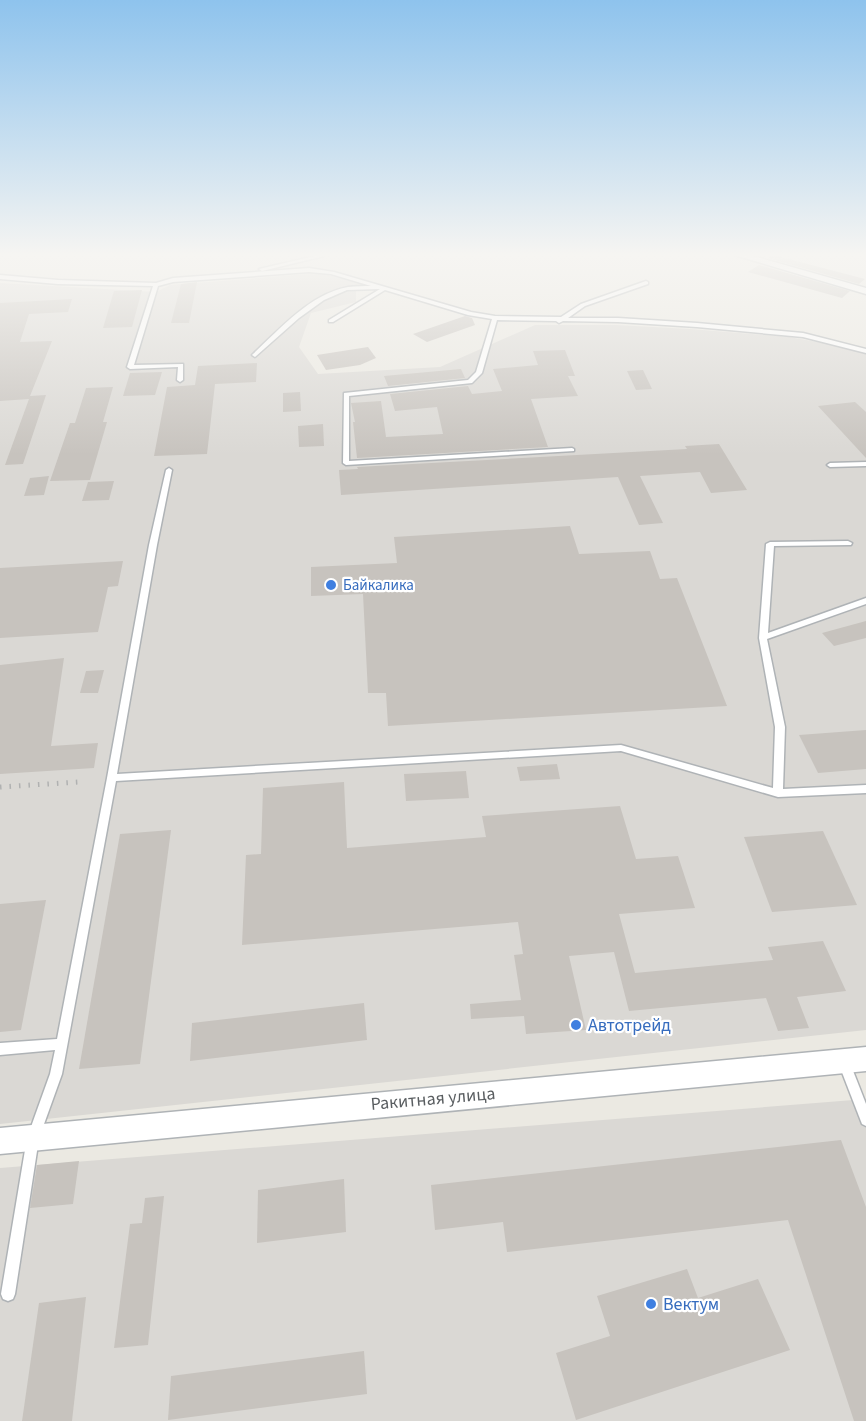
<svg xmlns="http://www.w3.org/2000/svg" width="866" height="1421" font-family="'Source Sans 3',sans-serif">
	<rect width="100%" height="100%" fill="#ebe9e2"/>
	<!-- industrial -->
	<g fill="#dad8d4">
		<polygon points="321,273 361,284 356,288 356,302 311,313 299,347 318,374 440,367 535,325 616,325 690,329 789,337 829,344 866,354 866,1030 0,1124 0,283 156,292 170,285"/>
		<polygon points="866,1099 866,1421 0,1421 0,1168"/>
	</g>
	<!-- building -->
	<g fill="#c7c3be">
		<polygon points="771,256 777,256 865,279 859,284 768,258"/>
		<polygon points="759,265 850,291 842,298 748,272"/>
		<polygon points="197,282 189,323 171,323 181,284"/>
		<polygon points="142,290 132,327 103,328 114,291"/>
		<polygon points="72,299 68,312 29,314 20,342 52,341 30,396 46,395 23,464 5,465 29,399 0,401 0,303"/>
		<polygon points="465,316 472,318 475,325 427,342 413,334"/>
		<polygon points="368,347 376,358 360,365 326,370 317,355"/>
		<polygon points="565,350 575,376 568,376 578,396 531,399 548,447 357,458 353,422 355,422 351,403 381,401 386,437 443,434 437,407 395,411 390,394 468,386 472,394 502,391 493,369 538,365 533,351"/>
		<polygon points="257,363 256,382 215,384 207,454 154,456 167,387 195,385 198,366"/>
		<polygon points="461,369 465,378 388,386 384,376"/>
		<polygon points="643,370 652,389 636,390 627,371"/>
		<polygon points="162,372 155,395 123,396 130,373"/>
		<polygon points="113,387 103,422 107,422 90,480 50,481 70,423 75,423 86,388"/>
		<polygon points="300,392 301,411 283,412 283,393"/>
		<polygon points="855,402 866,412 866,458 818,406"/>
		<polygon points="323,424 324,446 299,447 298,426"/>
		<polygon points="719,444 747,490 711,493 700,472 640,476 663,523 639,525 618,477 341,495 339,470 358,469 357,467 687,449 685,446"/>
		<polygon points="49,476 44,495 24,496 30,478"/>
		<polygon points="114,481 109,500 82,501 88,482"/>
		<polygon points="570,526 579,554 650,551 660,579 677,578 727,706 388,726 386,693 368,693 363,594 311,596 311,567 397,563 394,537"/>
		<polygon points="123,561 118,586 108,587 98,632 0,638 0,568"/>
		<polygon points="866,621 866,638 834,646 822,633"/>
		<polygon points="64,658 51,746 98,743 94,768 0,774 0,665"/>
		<polygon points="104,670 98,693 80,693 86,671"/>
		<polygon points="866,730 866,769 818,773 799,735"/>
		<polygon points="557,764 560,779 520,781 517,767"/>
		<polygon points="466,771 469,798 406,801 404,774"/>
		<polygon points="344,782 347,848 486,837 482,816 620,806 636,859 678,856 695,908 619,914 635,973 773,960 768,947 823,941 846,991 797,997 809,1028 778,1031 766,998 629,1011 614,952 569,956 586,1030 526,1034 524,1016 471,1019 470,1004 521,1000 514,955 523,954 518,922 242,945 246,855 261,854 263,788"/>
		<polygon points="171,830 140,1064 79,1069 120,834"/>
		<polygon points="823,831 857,905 772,912 744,837"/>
		<polygon points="46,900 21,1030 0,1032 0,904"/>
		<polygon points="364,1003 367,1040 190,1061 192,1023"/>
		<polygon points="841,1140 866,1207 866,1421 854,1421 788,1220 507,1252 503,1222 435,1230 431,1185"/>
		<polygon points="79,1161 73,1204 30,1208 37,1165"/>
		<polygon points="344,1179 346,1232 257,1243 258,1190"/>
		<polygon points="164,1196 148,1345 114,1348 130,1224 142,1223 145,1198"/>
		<polygon points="687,1269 698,1298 758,1279 790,1350 576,1420 556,1353 610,1336 597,1296"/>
		<polygon points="86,1297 72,1421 22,1421 39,1303"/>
		<polygon points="364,1351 367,1394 168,1420 171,1376"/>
	</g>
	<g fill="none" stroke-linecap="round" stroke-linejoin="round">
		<defs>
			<g id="service">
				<polygon points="315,256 324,256 262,271 259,269"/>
				<path d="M 309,268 L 334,272 L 471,312 L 495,316 L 561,317 L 581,304 L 646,281 L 648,282 L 648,284 L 585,306 L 568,318 L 618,318 L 697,323 L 803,333 L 866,349 L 866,353 L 803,337 L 697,327 L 618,322 L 563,321 L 559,323 L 556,321 L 497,320 L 482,373 L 472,383 L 349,396 L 349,461 L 572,448 L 574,449 L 574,451 L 346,465 L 343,463 L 344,393 L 468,380 L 476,372 L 492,319 L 468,315 L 385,290 L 333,322 L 329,322 L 329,320 L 380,289 L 347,290 L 324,300 L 299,318 L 255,357 L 252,355 L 253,354 C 280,329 310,294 348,287 C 356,286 364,286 371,286 L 331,274 L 309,272 L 173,282 L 158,286 L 134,365 L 183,364 L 183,380 L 180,382 L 177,380 L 178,367 L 130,369 L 127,367 L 153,286 L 58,284 L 0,279 L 0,275 L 58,280 L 156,283 L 173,278 Z"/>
				<polygon points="866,462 866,466 830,467 827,465 830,463"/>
				<polygon points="169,468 172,470 157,545 117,774 621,745 773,788 775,727 759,638 766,544 770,542 848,541 852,543 851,545 774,546 768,633 866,598 866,604 767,639 785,727 783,789 866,785 866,793 778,797 621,751 116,781 62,1074 39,1138 15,1294 13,1299 8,1301 3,1299 1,1294 27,1138 50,1074 55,1050 0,1055 0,1043 57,1039 107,778 149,545 166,470"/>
				<polygon points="844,1056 848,1058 866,1104 866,1126 862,1124 838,1062 840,1058"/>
			</g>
			<g id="minor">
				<polygon points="738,256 753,256 866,288 866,294"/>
				<polygon points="866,1047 866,1071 0,1154 0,1128"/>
			</g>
		</defs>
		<!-- service casing -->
		<use href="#service" stroke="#afb3b6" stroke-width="3"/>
		<!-- minor casing -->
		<use href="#minor" stroke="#afb3b6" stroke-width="3"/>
		<!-- service -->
		<use href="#service" fill="#fff" fill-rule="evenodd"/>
		<!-- minor -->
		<use href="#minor" fill="#fff" fill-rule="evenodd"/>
		<!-- rail -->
		<polyline stroke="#b0b1b1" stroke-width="5" stroke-dasharray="1.5 8" stroke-linecap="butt" points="0,787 79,782"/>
	</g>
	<!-- sky -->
	<linearGradient id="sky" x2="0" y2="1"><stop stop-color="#8ec3ed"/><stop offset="0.56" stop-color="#f6f5f2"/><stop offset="1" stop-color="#f6f5f2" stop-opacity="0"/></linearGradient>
	<rect width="866" height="455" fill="url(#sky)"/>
	<!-- markers -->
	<g fill="#3f7fe0" stroke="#fff" stroke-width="2">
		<circle cx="331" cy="585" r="6"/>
		<circle cx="576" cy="1025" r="6"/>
		<circle cx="651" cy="1304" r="6"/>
	</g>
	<g text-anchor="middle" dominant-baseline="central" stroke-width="4.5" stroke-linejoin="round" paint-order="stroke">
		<!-- shop labels -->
		<g font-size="15" fill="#366cbe" stroke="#fff" text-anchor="start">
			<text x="343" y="585">Байкалика</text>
		</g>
		<!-- near-shop labels -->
		<g font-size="18" fill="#366cbe" stroke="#fff" text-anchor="start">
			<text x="588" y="1025">Автотрейд</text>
			<text x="663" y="1304">Вектум</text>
		</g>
		<!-- near-street labels -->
		<g font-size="18" fill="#5a5e61" stroke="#fff">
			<text transform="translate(433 1099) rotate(-5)">Ракитная улица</text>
		</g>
	</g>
</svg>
